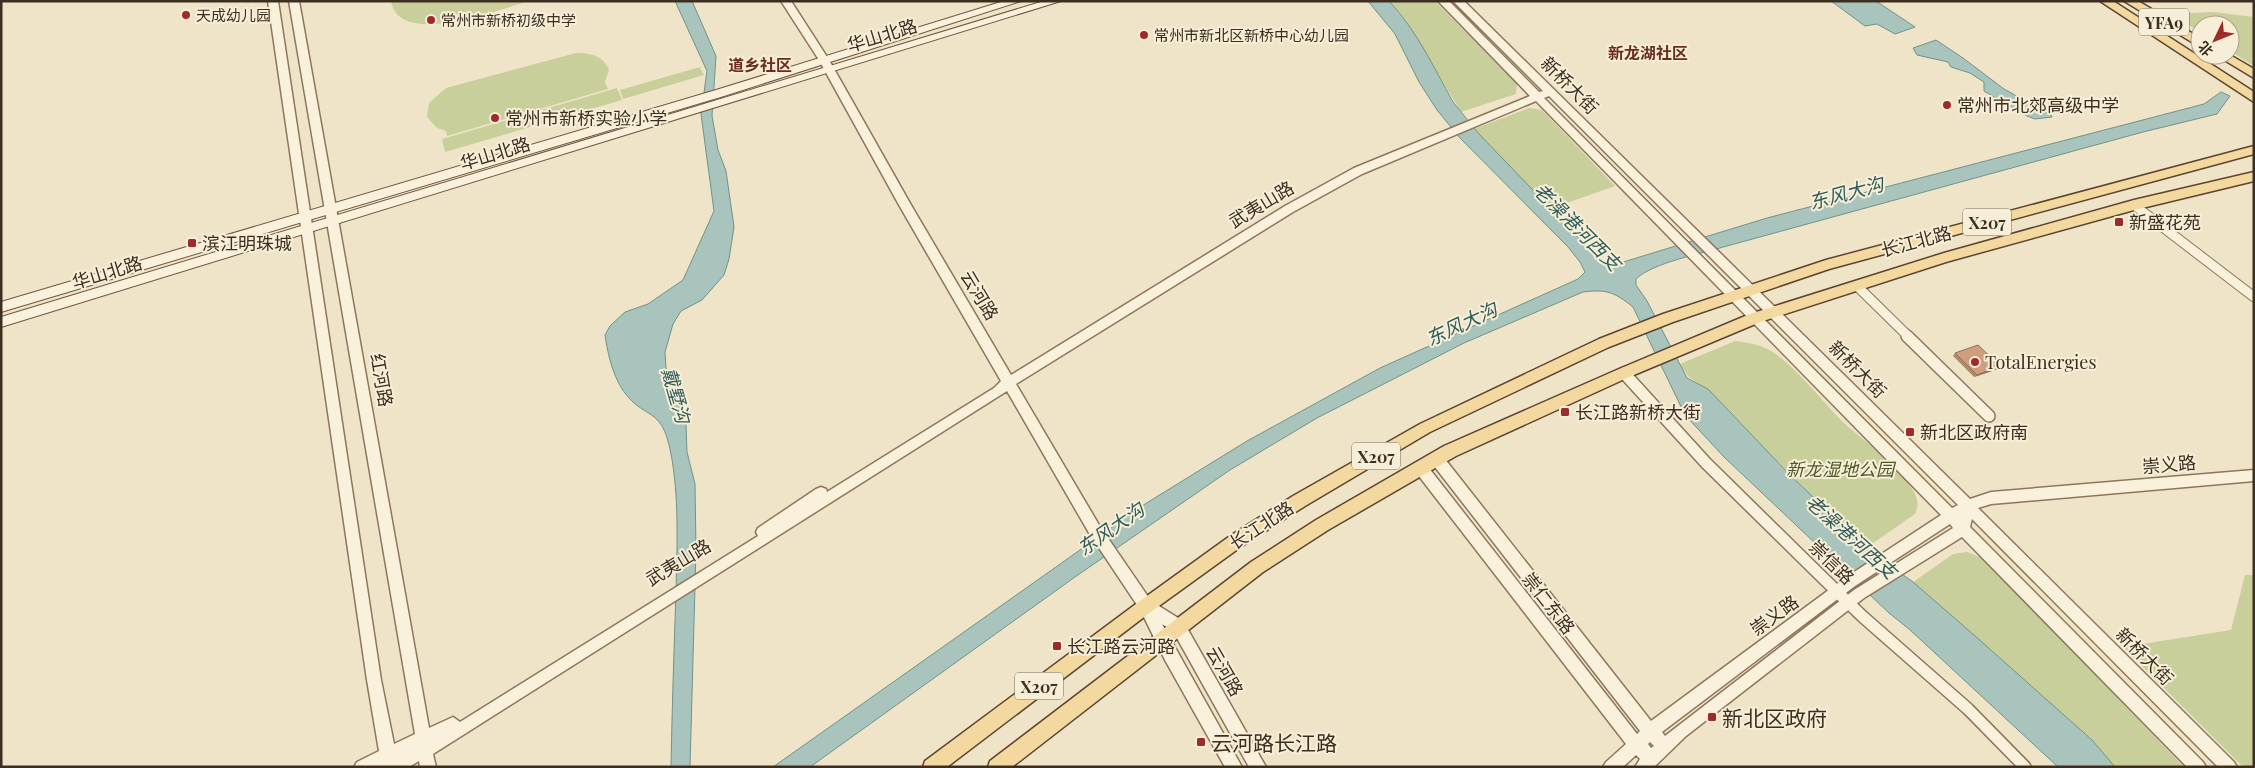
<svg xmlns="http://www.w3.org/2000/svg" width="2255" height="768" font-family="'Playfair Display','Noto Sans SC',serif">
	<rect width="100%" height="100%" fill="#f0e4c8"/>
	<!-- green -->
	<g fill="#c9cf9b">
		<path d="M 391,1 L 529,1 C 501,9 399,49 391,1 Z"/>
		<polygon points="1389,1 1435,1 1517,84 1516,94 1461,112 1401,14"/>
		<polygon points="2213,12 2254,17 2254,66 2230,51 2230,25 2200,25 2200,32 2171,14"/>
		<path d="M 576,53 C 590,53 603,55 609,70 L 605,82 L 608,89 L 447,136 L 446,131 L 437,128 L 427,117 L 429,103 L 446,88 Z"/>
		<polygon points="700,67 704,75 623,99 620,90"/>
		<polygon points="617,88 622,100 445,152 442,139"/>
		<polygon points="1529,108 1542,110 1615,186 1550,209 1474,129"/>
		<path d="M 1735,341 C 1751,343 1764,345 1777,355 C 1799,371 1824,403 1844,423 C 1866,443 1894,461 1910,486 C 1917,496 1920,504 1915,514 L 1866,548 C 1813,499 1763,447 1713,395 C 1700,380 1691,385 1680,364 Z"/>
		<polygon points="1967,552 1982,558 2184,767 2115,767 2092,740 1913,582 1953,554"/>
		<polygon points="2245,575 2254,575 2254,767 2243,767 2123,647 2231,630"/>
	</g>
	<!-- water -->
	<g fill="#a9c4bc" stroke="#6f938a">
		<path d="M 675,1 L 692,1 L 716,56 L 712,116 L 718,150 L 726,171 L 734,227 L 729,259 L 724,275 L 702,300 L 681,311 L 673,324 L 665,352 L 666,368 L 679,399 L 686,425 L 687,452 L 695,484 L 696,550 L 690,767 L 671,767 C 672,709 674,650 676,592 C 677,546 680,486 668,441 C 660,411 645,416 629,398 C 614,382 608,356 605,335 L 610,326 L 625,312 L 648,304 L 683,280 L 714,211 L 701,114 L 707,71 Z"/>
		<path d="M 1368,1 L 1389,1 C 1417,31 1433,66 1453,102 L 1479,134 L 1607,267 L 1767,218 L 2204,104 L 2221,92 L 2230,96 L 2217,114 L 2143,132 L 1727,246 C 1703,253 1652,263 1636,279 L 1636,285 L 1647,301 L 1687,378 L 1708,389 L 1788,473 L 1866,548 L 1913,582 L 1974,635 L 2092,740 L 2115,767 L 2058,767 L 1909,629 L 1889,613 L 1724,457 L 1685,415 L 1633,307 C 1614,292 1607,289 1583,292 L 1464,343 L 1317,418 L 1230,470 L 1075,577 L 810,767 L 773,767 L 1145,504 L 1247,441 L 1380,368 L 1578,279 L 1585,272 L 1580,262 L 1568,247 L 1460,138 L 1437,110 L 1419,82 L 1395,34 Z"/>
		<polygon points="1831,1 1876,1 1915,27 1895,34 1877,24 1865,26"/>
		<polygon points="1936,40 1963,58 2004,89 2051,115 2052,117 2035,119 2027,116 1984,91 1984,82 1970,73 1951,67 1948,62 1917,55 1913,48"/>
	</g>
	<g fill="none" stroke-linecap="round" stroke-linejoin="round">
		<defs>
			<g id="minor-far1">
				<polyline points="2134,205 2254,297"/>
				<polyline points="1857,286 1909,337"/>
			</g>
			<g id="minor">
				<polyline points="1907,336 1989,416"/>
				<polyline points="1624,373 1706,463 1823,578 1862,616 1968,709 2025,767"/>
			</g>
			<path id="tertiary" d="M 268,1 L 278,1 L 381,680 L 394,744 L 415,734 L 289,1 L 299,1 L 429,728 L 453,717 L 460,722 L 758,536 L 756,532 L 758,528 L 816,489 L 821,487 L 826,489 L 827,492 L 994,388 L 1001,381 L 899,205 L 819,60 L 781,1 L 791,1 L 829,60 L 911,205 L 1011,375 L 1285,206 L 1354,168 L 1530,96 L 1438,1 L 1449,1 L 1539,92 L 1543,91 L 1453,1 L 1464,1 L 1970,499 L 1991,492 L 2254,470 L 2254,481 L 1991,504 L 1978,508 L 2234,762 L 2237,767 L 2218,767 L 1972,519 L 1970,527 L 2203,762 L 2206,767 L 2187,767 L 1962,537 L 1864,598 L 1686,736 L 1654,767 L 1635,767 L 1640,759 L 1636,755 L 1623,767 L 1603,767 L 1606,762 L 1626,744 L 1415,471 L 1413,467 L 1415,463 L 1420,462 L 1425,463 L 1637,734 L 1640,731 L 1431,462 L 1429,458 L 1431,454 L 1436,453 L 1441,454 L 1651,721 L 1845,578 L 1941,515 L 1536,101 L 1362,174 L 1293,212 L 1016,384 L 1099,525 L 1151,601 L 1183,621 L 1266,767 L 1249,767 L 1173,631 L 1162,624 L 1242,767 L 1225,767 L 1165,660 L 1141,611 L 1089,533 L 1007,391 L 433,754 L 436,767 L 420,767 L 419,761 L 409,767 L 354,767 L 357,762 L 379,751 L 367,680 ZM 1549,96 L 1958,505 L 1952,508 L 1544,98 ZM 1950,524 L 1953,528 L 1854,590 L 1665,736 L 1662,732 L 1855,586 ZM 1650,742 L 1654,746 L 1651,748 L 1648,744 Z"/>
			<g id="secondary">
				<polygon points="1004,1 1021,1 724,96 1,312 1,302 716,90"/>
				<polygon points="1044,1 1061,1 1,327 1,317"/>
			</g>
			<g id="primary">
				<polygon points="2100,1 2113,1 2254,92 2254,102"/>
				<polygon points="2124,1 2138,1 2200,38 2200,47"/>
				<polygon points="2216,55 2230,55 2254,69 2254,78"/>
				<polygon points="2254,146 2254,154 1829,269 1673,322 1609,347 1430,432 1305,506 1242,546 1152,611 947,767 923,767 925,761 1140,601 1230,536 1293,496 1420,424 1599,339 1663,314 1826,260"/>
				<polygon points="2254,172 2254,181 2134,210 1946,262 1760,322 1629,377 1456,456 1328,530 1263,572 1012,767 988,767 990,761 1251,562 1316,520 1444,446 1619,369 1750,314 1944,253 2134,200"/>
			</g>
		</defs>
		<!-- minor-far1 casing -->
		<use href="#minor-far1" stroke="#8d765c" stroke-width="11"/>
		<!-- minor casing -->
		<use href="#minor" stroke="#8d765c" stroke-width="14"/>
		<!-- tertiary casing -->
		<use href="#tertiary" stroke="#8d765c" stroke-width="3"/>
		<!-- secondary casing -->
		<use href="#secondary" stroke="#6f573f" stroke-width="2"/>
		<!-- primary casing -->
		<use href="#primary" stroke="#5b4430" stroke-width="3"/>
		<!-- minor-far1 -->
		<use href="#minor-far1" stroke="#faf1dc" stroke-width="9"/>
		<!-- minor -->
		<use href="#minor" stroke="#faf1dc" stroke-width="11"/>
		<!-- tertiary -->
		<use href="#tertiary" fill="#faf1dc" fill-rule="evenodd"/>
		<!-- secondary -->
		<use href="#secondary" fill="#faf1dc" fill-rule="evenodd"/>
		<!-- primary -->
		<use href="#primary" fill="#f3d9a0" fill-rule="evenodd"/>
	</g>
	<!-- wall -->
	<polygon fill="#b2896c" points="1955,353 2000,366 1998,369 1974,377 1953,356"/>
	<!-- shaded-wall -->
	<polygon fill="#916f58" points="2000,366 1998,369 1974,377 1977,375"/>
	<!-- building -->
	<polygon fill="#cf9f7d" stroke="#916f58" points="1978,345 2000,366 1977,375 1955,353"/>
	<!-- markers -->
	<g fill="#9e2a2b" stroke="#f7eed8" stroke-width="2">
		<circle cx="186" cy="15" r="5"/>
		<circle cx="431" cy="20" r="5"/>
		<circle cx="1144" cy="35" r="5"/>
		<circle cx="1947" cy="105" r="5"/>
		<circle cx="495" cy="118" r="5"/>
		<rect x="2114" y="217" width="10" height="10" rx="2.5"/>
		<rect x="187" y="238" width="10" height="10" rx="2.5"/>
		<circle cx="1975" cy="362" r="5"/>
		<rect x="1560" y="407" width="10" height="10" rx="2.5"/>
		<rect x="1905" y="427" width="10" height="10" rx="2.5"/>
		<rect x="1052" y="641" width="10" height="10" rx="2.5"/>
		<rect x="1707" y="712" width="10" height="10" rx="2.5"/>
		<rect x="1196" y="737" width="10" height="10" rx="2.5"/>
	</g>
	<g text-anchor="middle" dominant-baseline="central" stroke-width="4" stroke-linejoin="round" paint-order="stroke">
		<!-- far-poi labels -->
		<g font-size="15" fill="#3d2e20" stroke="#f7eed8" text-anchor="start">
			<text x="196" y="15">天成幼儿园</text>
			<text x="441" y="20">常州市新桥初级中学</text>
			<text x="1154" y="35">常州市新北区新桥中心幼儿园</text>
		</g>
		<!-- shield labels -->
		<g fill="#f7eed8" stroke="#756857" stroke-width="1">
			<rect x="2139" y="8.5" width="50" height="27" rx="4"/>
			<rect x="1963" y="208.5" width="48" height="27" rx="4"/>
			<rect x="1352" y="442.5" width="48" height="27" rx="4"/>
			<rect x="1015" y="672.5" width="48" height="27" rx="4"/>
		</g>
		<g font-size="16" font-weight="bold" fill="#3d2e20">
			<text x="2164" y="22">YFA9</text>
			<text x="1987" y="222">X207</text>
			<text x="1376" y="456">X207</text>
			<text x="1039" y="686">X207</text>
		</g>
		<!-- far-quarter labels -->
		<g font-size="16" font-weight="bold" fill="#6b2e1e" stroke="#f7eed8">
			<text x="1648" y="52">新龙湖社区</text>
			<text x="760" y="64">道乡社区</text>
		</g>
		<!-- street labels -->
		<g font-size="18" fill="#3d2e20" stroke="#f7eed8">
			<text transform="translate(882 35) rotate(-17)">华山北路</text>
			<text transform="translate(1570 85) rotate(45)">新桥大街</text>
			<text transform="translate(495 153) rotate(-17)">华山北路</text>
			<text transform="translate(1261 204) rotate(-31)">武夷山路</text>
			<text transform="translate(1916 241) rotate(-15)">长江北路</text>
			<text transform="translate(107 272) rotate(-17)">华山北路</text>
			<text transform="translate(980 295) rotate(59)">云河路</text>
			<text transform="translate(1858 369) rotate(45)">新桥大街</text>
			<text transform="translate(382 380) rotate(80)">红河路</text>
			<text transform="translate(2169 464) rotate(-5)">崇义路</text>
			<text transform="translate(1261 525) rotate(-33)">长江北路</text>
			<text transform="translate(678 562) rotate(-31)">武夷山路</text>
			<text transform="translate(1832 562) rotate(44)">崇信路</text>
			<text transform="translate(1549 603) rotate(52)">崇仁东路</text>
			<text transform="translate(1774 615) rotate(-36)">崇义路</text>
			<text transform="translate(2145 656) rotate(45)">新桥大街</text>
			<text transform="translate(1225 671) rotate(60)">云河路</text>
		</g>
		<!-- poi labels -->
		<g font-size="18" fill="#3d2e20" stroke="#f7eed8" text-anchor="start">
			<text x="1957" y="105">常州市北郊高级中学</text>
			<text x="505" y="118">常州市新桥实验小学</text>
			<text x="2129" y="222">新盛花苑</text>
			<text x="202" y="243">滨江明珠城</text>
			<text x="1985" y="362">TotalEnergies</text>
			<text x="1575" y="412">长江路新桥大街</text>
			<text x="1920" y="432">新北区政府南</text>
			<text x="1067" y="646">长江路云河路</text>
		</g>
		<!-- park labels -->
		<g font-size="18" font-style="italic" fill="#4d5a26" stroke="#f7eed8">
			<text x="1840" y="469">新龙湿地公园</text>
		</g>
		<!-- water labels -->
		<g font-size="19" font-style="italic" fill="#2f5d5a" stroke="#f7eed8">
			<text transform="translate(1846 192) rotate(-15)">东风大沟</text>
			<text transform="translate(1578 226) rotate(45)">老澡港河西支</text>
			<text transform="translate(1461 323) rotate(-25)">东风大沟</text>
			<text transform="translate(677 395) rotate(74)">戴墅沟</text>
			<text transform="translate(1110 528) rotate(-35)">东风大沟</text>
			<text transform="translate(1852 536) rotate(42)">老澡港河西支</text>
		</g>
		<!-- near-poi labels -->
		<g font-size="21" fill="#3d2e20" stroke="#f7eed8" text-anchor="start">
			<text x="1722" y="717">新北区政府</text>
			<text x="1211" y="742">云河路长江路</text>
		</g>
	</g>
	<!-- border -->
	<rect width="2255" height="768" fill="none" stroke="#3d2e20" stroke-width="5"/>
	<!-- north arrow -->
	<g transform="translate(2215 40) rotate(227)"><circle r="24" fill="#f7eed8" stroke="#ada18e"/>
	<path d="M0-4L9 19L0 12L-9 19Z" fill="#9e2a2b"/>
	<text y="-8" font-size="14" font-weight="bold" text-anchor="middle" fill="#3d2e20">北</text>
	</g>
</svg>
